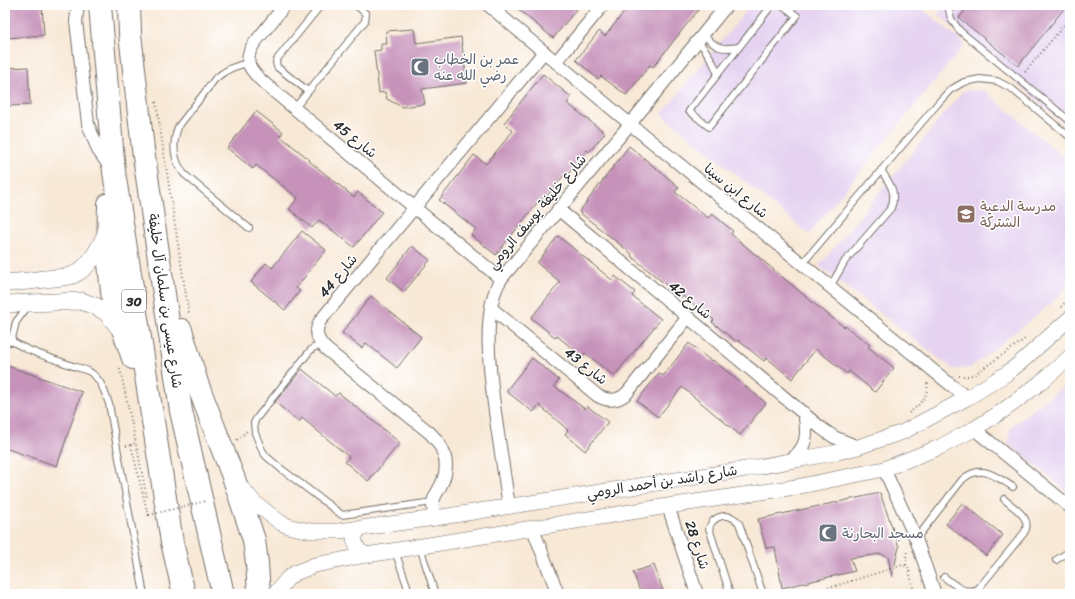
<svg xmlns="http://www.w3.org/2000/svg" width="1075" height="599" font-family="Sriracha,'Playpen Sans Arabic',sans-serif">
	<rect width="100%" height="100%" fill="#fff"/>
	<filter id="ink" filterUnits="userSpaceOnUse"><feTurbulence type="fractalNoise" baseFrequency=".025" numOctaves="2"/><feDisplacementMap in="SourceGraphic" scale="8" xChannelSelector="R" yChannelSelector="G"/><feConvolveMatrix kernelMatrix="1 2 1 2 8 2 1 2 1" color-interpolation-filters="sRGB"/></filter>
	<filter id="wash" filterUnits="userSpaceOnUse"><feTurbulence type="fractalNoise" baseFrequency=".012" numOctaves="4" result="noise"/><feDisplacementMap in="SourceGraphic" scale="16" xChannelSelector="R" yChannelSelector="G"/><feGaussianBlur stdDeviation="0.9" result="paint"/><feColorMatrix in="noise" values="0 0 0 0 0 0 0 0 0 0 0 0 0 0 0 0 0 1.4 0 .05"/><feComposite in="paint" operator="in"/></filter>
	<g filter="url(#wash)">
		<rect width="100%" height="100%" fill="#f8e8d6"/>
		<!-- built -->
		<g fill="#e5d3f1">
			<polygon points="751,5 918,5 965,44 809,234 662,114"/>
			<polygon points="945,5 1070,5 1070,129 938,14"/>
			<polygon points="984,90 1070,163 1070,282 1053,302 970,368 953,369 819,266 963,91"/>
			<polygon points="1070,381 1070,494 1008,443 1011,427"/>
		</g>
		<g id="blocks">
			<!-- building -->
			<g fill="#c692ba">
				<polygon points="5,5 42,5 44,35 6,38"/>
				<polygon points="513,5 580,5 553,38"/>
				<polygon points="630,5 702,5 653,67 650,65 626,95 601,76 598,79 576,60 599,31 605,36"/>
				<polygon points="969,5 1067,5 1018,66 959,18"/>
				<polygon points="414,29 416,43 461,37 467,83 422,89 425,104 402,107 387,99 385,92 379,93 374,51 381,50 381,44 387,44 386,31"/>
				<polygon points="28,67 30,105 8,106 8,103 5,103 5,68"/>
				<polygon points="543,74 571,97 567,103 605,133 589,152 587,150 566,177 564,175 544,200 541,198 496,255 471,235 476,229 439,200 474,155 486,164 513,131 504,123"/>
				<polygon points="256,111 283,132 280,136 310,160 309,161 354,197 358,192 382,212 354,247 319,220 312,228 289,209 298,198 256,165 253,169 227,148"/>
				<polygon points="629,146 679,187 675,192 708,218 712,214 733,231 731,234 817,306 844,327 845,326 870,345 868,347 894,368 875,392 849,371 847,374 816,349 792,379 767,358 764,361 738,340 737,342 712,322 714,320 683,296 682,298 631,256 632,254 579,212"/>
				<polygon points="302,231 326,250 296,288 300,291 285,310 251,282 266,263 272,268"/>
				<polygon points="558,236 612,280 615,276 635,292 632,296 661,319 614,376 585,353 582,356 557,336 556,338 531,318 560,282 537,263"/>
				<polygon points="412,246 430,260 404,292 387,278"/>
				<polygon points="371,296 421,337 397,368 366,343 362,348 342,333"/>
				<polygon points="689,343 711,361 713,360 766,403 740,435 682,387 658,417 637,401 659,373 663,376"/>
				<polygon points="532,358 559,380 554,386 585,409 587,406 608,422 585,451 565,434 568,430 539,405 533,412 506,391"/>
				<polygon points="5,365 82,392 57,466 5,448"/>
				<polygon points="302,369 335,396 339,393 400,443 368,481 345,462 349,457 302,418 299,422 275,402"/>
				<polygon points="880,493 899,547 892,577 888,557 881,554 850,558 855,571 782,588 775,547 766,548 758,519"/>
				<polygon points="962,503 1003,535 986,556 946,524"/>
				<polygon points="654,565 664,594 641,594 633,572"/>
			</g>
		</g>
	</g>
	<g filter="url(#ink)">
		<use href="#blocks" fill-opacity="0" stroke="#736d67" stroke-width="1"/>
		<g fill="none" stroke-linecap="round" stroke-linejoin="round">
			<defs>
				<g id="service">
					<polyline points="772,5 689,111 709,127 797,16 782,5"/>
					<polyline points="948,5 951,19 960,31 1070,121"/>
					<path d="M 703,34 C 716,48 720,50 739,47"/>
					<path d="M 698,41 C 707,51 713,61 718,74"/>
					<path d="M 249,63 C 235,65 225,70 215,79 L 178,127 C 172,145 173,159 184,174 L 249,228"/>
					<polyline points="308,91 277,67 276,62 278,58 321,5"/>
					<polyline points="294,109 365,21 366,14 356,5"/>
					<polyline points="802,264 939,102 950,90 964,82 980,79 997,81 1012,89 1070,137"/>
					<path d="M 830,287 L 845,261 L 891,208 C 897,192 890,184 881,170"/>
					<path d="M 5,335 C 19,350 53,358 73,366 C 78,368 85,369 90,372 C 101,379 105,393 109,404 L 144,594"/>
					<polyline points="11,342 16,322 28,306"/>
					<polyline points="322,345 313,348 309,352 256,419 254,423 255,433 262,450 266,456 280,468 342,515 433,502"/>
					<path d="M 916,539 L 962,480 C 981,463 995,476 1013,487"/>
					<polyline points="420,547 435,594"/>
					<polyline points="395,551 410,594"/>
					<polyline points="1056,560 1070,551"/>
					<path d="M 944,577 C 955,585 964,595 978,589 L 1024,533 C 1034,518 1013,508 1004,499"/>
					<path d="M 730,594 L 709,528 C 714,514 730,512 739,523 L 763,594"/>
				</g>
				<g id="minor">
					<polyline points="78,5 76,21 88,124 98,150 110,167"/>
					<path d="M 285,5 L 253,45 C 242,63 252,72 265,84 L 501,279"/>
					<polyline points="488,5 630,124 967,398"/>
					<polyline points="556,62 603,5"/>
					<polyline points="558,209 821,428 834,437 858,447"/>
					<path d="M 491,308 L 598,396 C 609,402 618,401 627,393 L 688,317"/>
					<polyline points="974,429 1070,507"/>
					<path d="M 789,461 C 808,448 808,434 804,413"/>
					<polyline points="884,469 916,539 935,594"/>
					<path d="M 509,506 C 505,479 501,453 497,427 C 492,387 479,314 501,279 L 630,124 L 727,5"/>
					<polyline points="668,506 697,594"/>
					<path d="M 435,518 C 434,513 432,507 433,502 C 434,496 439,490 441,485 C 451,465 445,448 430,433 L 326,349 C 317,340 314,332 320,321 L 544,52"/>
					<polyline points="533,529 558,594"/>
				</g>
				<g id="tertiary">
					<polyline points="239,485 255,503 281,523 291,527 311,531 339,531 435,518 746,469 834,453 858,447 903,432 967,398 1006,374 1021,362 1070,318"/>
					<polyline points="358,529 354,539 358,550 367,555"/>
					<polyline points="275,594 288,578 295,573 315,565 367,555 668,506 796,487 884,469 940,447 974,429 1004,410 1040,383 1070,357"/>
				</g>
				<g id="secondary">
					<path d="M 5,283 C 19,282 32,281 45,279 C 54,278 64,278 73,275 C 91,267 99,248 107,232"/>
					<polyline points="5,304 81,301 95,306 106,312 120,329"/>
				</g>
				<g id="motorway">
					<polyline points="100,5 114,172 172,542 184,594"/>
					<polyline points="129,5 130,34 143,149 181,411 223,594"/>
					<polyline points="109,204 108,254 113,301 133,358"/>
					<polyline points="181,330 197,383 234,479 254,540 257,563 259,594"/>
				</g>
			</defs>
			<!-- service casing -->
			<use href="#service" stroke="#736d67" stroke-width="8"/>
			<!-- minor casing -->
			<use href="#minor" stroke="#736d67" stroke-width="14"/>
			<!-- tertiary casing -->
			<use href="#tertiary" stroke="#736d67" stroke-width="16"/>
			<!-- secondary casing -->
			<use href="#secondary" stroke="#736d67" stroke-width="18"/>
			<!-- motorway casing -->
			<use href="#motorway" stroke="#736d67" stroke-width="24"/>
			<!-- path -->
			<g stroke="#736d67" stroke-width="2" stroke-dasharray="1 3" stroke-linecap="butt">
				<polyline points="1025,72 1070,18"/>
				<polyline points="156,102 189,315"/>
				<polyline points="1061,307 1070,297"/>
				<polyline points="120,369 136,443"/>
				<polyline points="959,376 969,376 975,374 1025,339"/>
				<path d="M 909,413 C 920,405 930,395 927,381"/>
				<polyline points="237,440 247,431"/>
				<polyline points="131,445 148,515 149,515"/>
				<polyline points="126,446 136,443 147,498"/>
				<polyline points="906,565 906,556 907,551"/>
				<polyline points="809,594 903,565 908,567 909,569 913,588"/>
			</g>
			<!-- service -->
			<use href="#service" stroke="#fff" stroke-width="6"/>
			<!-- minor -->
			<use href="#minor" stroke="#fff" stroke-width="12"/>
			<!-- tertiary -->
			<use href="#tertiary" stroke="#fff" stroke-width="15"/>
			<!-- secondary -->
			<use href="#secondary" stroke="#fff" stroke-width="17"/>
			<!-- motorway -->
			<use href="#motorway" stroke="#fff" stroke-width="22"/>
			<!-- path-bridge -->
			<polyline stroke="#736d67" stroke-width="2" stroke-dasharray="1 3" stroke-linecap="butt" points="149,515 206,501"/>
		</g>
	</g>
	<!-- icons -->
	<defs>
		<symbol id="mosque-square" viewBox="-11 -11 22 22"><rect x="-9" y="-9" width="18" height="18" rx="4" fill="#6b7280" stroke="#fff"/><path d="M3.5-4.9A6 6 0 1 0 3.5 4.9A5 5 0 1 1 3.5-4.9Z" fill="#fff"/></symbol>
		<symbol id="school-square" viewBox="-11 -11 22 22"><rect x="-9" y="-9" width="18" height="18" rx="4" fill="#8d6e63" stroke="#fff"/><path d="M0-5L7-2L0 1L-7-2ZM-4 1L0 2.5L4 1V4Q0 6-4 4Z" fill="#fff"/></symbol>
	</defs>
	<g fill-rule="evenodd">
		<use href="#mosque-square" x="409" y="56" width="22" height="22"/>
		<use href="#school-square" x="955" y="203" width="22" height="22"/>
		<use href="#mosque-square" x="817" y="522" width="22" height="22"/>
	</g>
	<g text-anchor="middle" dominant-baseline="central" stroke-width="3" stroke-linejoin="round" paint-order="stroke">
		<!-- shield labels -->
		<rect fill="#fff" stroke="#6b6b6b" stroke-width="1" x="122" y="290" width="24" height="22" rx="3"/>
		<g font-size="13" font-weight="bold" fill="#2b2b2b">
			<text x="134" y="301">30</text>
		</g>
		<!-- worship labels -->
		<g font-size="14" fill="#5b616d" stroke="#fff" text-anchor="start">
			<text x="434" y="59">عمر بن الخطاب<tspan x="434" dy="16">رضي الله عنه</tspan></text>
			<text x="842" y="533">مسجد البحارنة</text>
		</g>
		<!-- street labels -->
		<g font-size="14" fill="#2b2b2b" stroke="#fff">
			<text transform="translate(355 139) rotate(39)">شارع 45</text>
			<text transform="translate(736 191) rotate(39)">شارع ابن سينا</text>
			<text transform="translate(537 212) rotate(-50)">شارع خليفة يوسف الرومي</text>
			<text transform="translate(338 276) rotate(-50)">شارع 44</text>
			<text transform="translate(690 300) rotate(40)">شارع 42</text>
			<text transform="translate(165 301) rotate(82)">شارع عيسى بن سلمان آل خليفة</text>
			<text transform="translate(586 366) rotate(39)">شارع 43</text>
			<text transform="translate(662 482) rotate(-9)">شارع راشد بن أحمد الرومي</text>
			<text transform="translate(697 545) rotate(72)">شارع 28</text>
		</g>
		<!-- education labels -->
		<g font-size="14" fill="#785e54" stroke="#fff" text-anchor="start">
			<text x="980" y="206">مدرسة الدعية<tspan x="980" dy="16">الشتركة</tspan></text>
		</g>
	</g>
	<!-- margin -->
	<rect width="1075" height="599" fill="none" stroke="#fff" stroke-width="20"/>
</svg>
